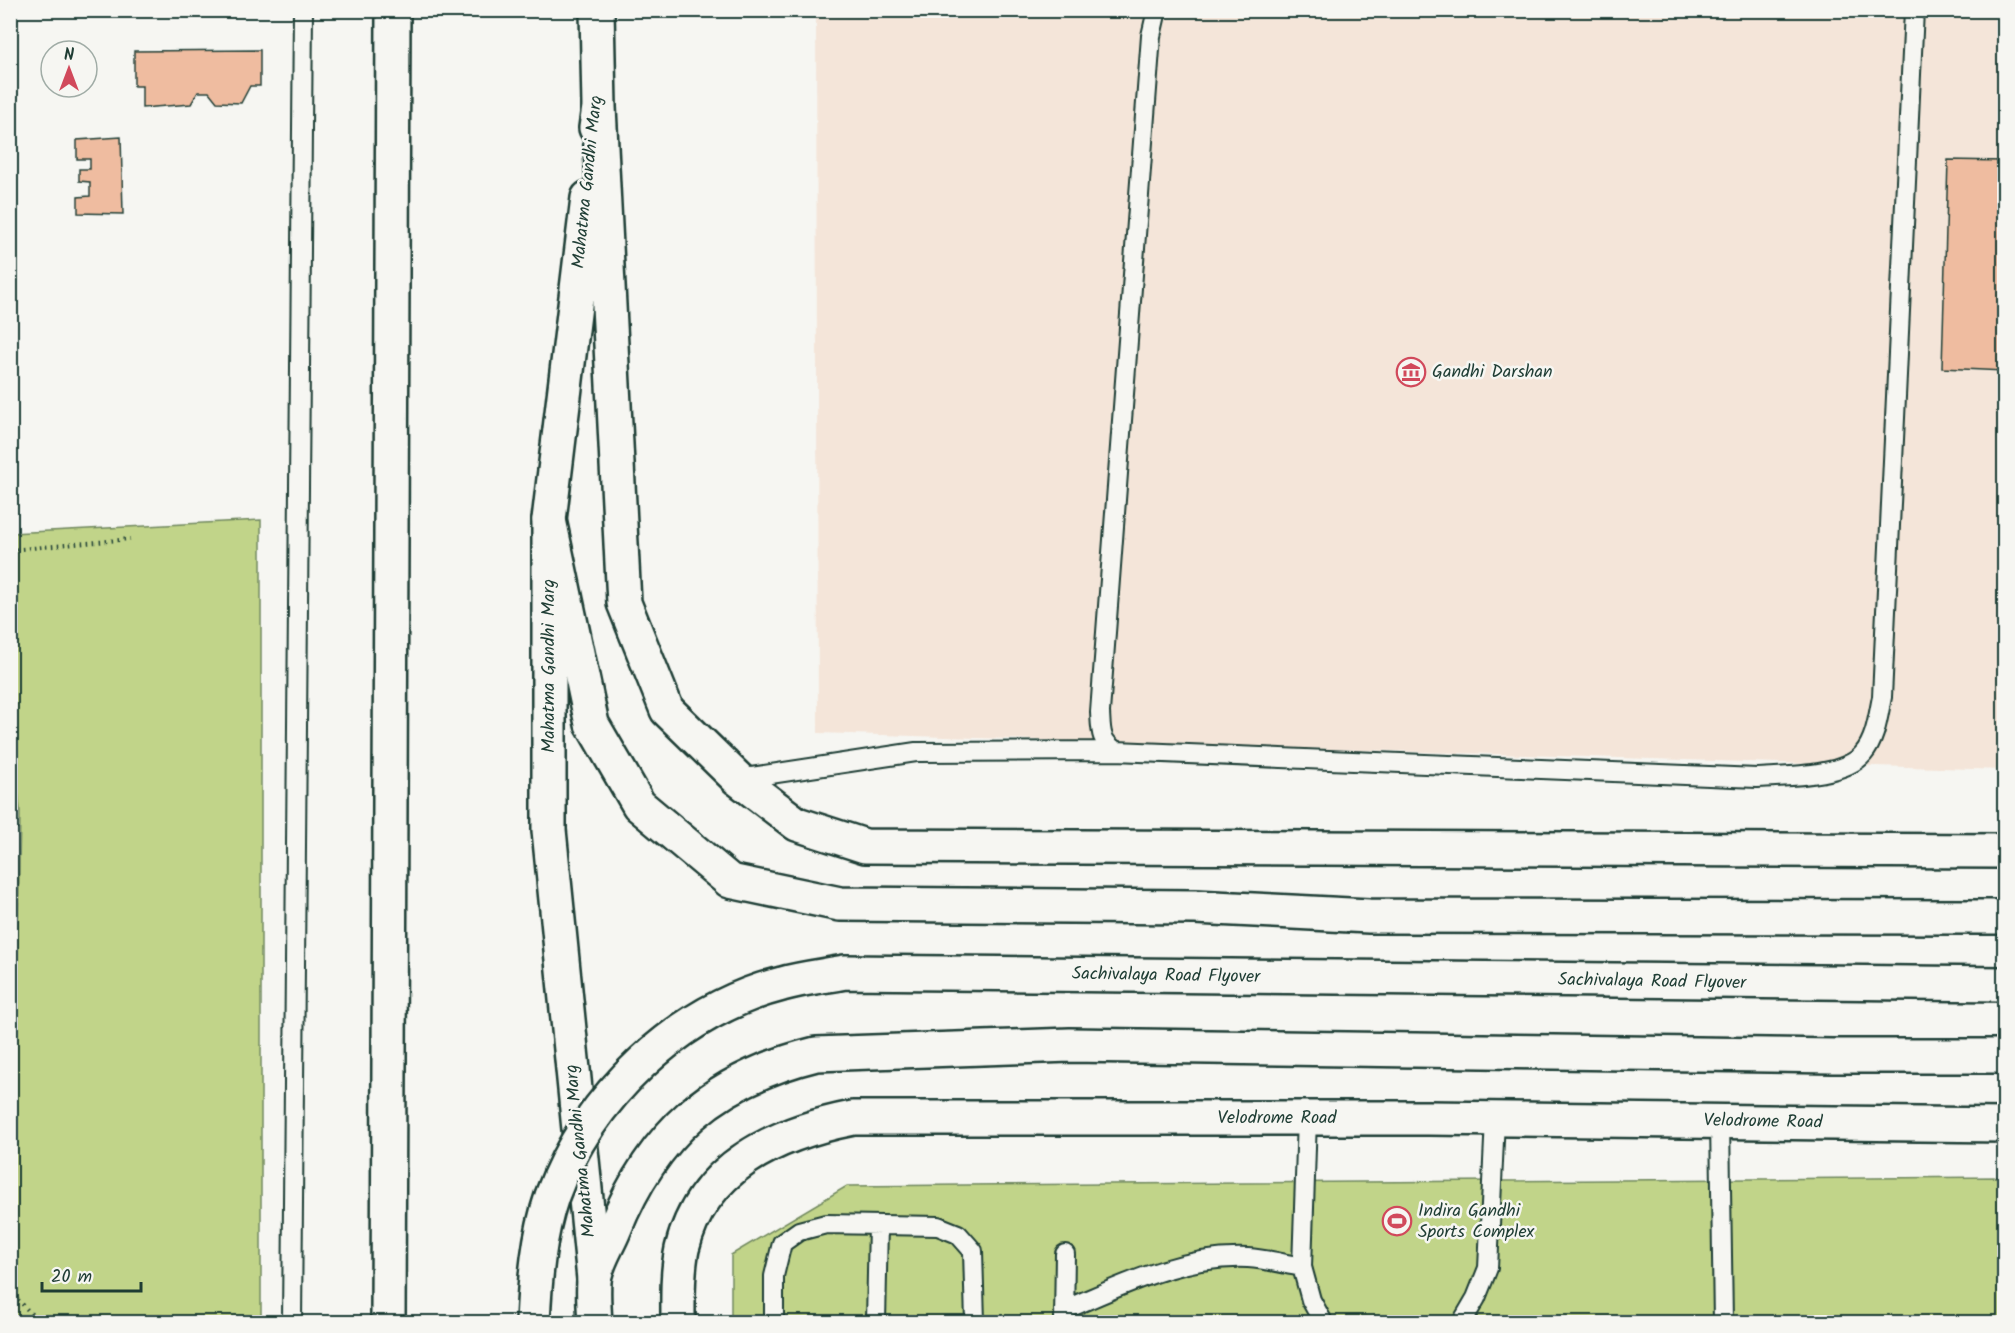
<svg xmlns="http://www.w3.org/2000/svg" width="2015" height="1333" viewBox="0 0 2015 1333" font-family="Kalam,sans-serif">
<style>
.built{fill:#f4e5d9}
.green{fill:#c1d489;stroke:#70885e;stroke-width:1.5}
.building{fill:#efbca0;stroke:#1f3d34;stroke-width:1.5}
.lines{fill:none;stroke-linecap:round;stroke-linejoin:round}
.lane-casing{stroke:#1f3d34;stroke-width:22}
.secondary-casing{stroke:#1f3d34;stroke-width:38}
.highway-casing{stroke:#1f3d34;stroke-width:38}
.path{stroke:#1f3d34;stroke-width:4;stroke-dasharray:1.5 4.5;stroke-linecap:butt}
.lane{stroke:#f6f6f2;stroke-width:18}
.secondary{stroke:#f6f6f2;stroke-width:33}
.highway{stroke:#f6f6f2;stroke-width:33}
.highway-bridge-casing{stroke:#1f3d34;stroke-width:38;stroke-linecap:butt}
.highway-bridge{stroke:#f6f6f2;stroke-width:33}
.labels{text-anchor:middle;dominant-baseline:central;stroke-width:5;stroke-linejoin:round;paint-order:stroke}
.street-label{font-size:18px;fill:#1f3d34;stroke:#f6f6f2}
.poi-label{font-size:18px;fill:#1f3d34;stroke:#f6f6f2;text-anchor:start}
</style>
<rect width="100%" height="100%" fill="#f6f6f2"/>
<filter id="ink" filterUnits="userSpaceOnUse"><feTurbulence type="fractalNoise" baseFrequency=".0167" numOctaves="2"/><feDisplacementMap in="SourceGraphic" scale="12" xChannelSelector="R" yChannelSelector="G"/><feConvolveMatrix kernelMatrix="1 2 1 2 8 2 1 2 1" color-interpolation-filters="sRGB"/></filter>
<g filter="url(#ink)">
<!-- built -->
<path class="built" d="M816,11H2004V770L818,733Z"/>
<!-- green -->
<path class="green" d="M261,520V1322H11L20,811L10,709L11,533Z
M2004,1177V1322H731V1255L847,1186Z"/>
<!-- building -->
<path class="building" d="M260,50V86H250L241,103L217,102L209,92H198L191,104L142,108V86H134V51Z
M121,137L123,214L78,213V197L90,196V182L79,181V169H90V159H77V140Z
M1948,160L2004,161V371L1942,368Z"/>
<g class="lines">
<!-- lane casing -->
<g class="lane-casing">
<path id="lane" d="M1157,10L1151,36L1100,712C1101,731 1100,741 1116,751L1757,778C1785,776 1844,777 1863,754C1876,739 1878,716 1882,697L1914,10
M738,779L916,752L1116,751
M1307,1118L1302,1267L1311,1300L1323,1322
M1720,1121L1723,1322
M1064,1310C1123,1285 1182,1255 1248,1258C1266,1259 1284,1264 1302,1267
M1064,1321L1065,1254
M292,1322L303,10
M774,1322V1276L782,1243L799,1231L826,1224L938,1226L958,1234L973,1251L975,1322
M876,1322L878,1225
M1462,1322L1476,1298L1488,1268L1495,1119"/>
</g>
<!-- secondary casing -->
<g class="secondary-casing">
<path id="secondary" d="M599,107L624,603L667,710L738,779L797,824L865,846L2004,851
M596,128L599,107L597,10
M588,198L549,520V830L594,1279
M388,1322L393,10
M678,1322C678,1299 677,1273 682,1249C702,1166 777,1133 853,1118H1428L2004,1125"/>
</g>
<!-- highway casing -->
<g class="highway-casing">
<path id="highway" d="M549,520L592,724L639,805L730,881L840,904L1195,907L1369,916L2004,917
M595,1322C594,1309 593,1295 594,1281C595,1265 608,1245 614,1230C653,1133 714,1079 816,1054L1070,1045L1833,1056H2004"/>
</g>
<!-- path -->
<path class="path" d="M10,550L130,539
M10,762L16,830L10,831
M10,1291L39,1322"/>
<!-- lane -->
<use href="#lane" class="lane"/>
<!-- secondary -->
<use href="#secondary" class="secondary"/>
<!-- highway -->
<use href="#highway" class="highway"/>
<!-- highway-bridge casing -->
<g class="highway-bridge-casing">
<path id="highway-bridge" d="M533,1322C535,1280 538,1237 552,1196C588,1097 679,1010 782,984C803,978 825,976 845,972L2004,984"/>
</g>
<!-- highway-bridge -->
<use href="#highway-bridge" class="highway-bridge"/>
</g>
</g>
<!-- icons -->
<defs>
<g id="museum-ring" transform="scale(1.5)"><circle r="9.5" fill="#f6f6f2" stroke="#d1495b" stroke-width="1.5"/><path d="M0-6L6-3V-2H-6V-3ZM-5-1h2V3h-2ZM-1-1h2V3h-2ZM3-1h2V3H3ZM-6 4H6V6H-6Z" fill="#d1495b"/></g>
<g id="stadium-ring" transform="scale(1.5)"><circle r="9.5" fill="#f6f6f2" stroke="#d1495b" stroke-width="1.5"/><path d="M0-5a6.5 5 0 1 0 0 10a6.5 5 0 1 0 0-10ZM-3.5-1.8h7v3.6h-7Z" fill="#d1495b"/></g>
</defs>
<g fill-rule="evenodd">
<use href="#museum-ring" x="1411" y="372"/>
<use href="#stadium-ring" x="1397" y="1221"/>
</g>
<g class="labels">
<!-- street labels -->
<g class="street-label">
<text transform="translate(588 182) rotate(-84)">Mahatma Gandhi Marg</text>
<text transform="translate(549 666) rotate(-90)">Mahatma Gandhi Marg</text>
<text transform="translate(1166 976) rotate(1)">Sachivalaya Road Flyover</text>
<text transform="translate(1652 982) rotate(1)">Sachivalaya Road Flyover</text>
<text x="1277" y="1118">Velodrome Road</text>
<text transform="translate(1763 1122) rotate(1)">Velodrome Road</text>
<text transform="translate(581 1151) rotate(-96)">Mahatma Gandhi Marg</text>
</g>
<!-- poi labels -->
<g class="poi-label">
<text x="1432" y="372">Gandhi Darshan</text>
<text x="1418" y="1211">Indira Gandhi<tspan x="1418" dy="21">Sports Complex</tspan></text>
</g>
</g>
<!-- margin -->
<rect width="2015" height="1333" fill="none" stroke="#f6f6f2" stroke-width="36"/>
<rect x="18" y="18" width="1979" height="1297" fill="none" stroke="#1f3d34" stroke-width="2" filter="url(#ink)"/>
<!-- north arrow -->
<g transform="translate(69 69)"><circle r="28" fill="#f6f6f2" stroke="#a0aca6" stroke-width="1.5"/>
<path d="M0-4.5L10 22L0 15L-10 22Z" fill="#d1495b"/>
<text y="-9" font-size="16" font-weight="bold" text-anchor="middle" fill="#1f3d34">N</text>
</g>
<!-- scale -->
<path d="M42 1282v9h99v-9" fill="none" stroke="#1f3d34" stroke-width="3"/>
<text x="51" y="1282" font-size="18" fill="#1f3d34" stroke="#f6f6f2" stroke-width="4.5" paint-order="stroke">20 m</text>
</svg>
